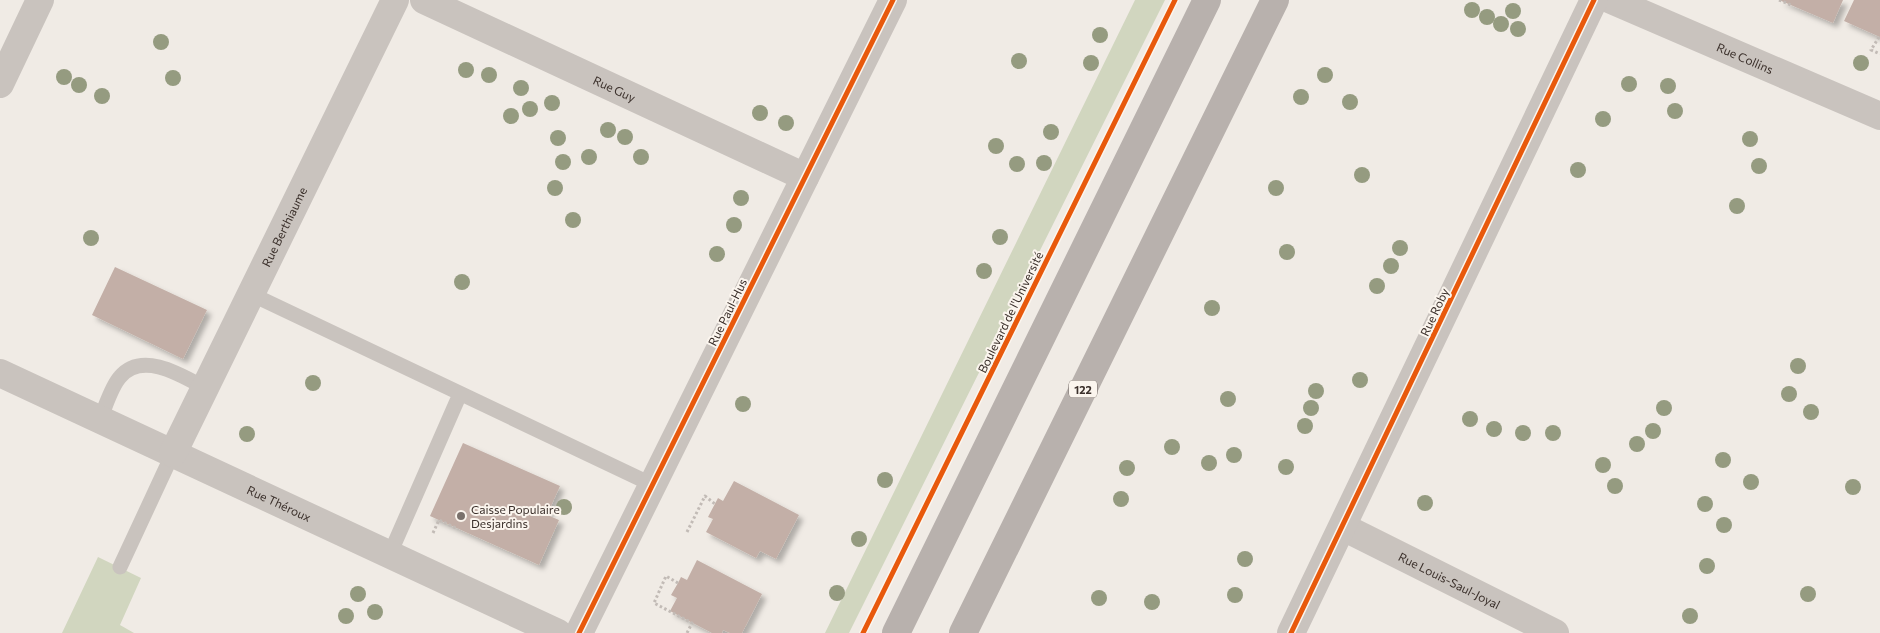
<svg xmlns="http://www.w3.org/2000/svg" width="1880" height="633" viewBox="0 0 1880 633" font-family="Commissioner,sans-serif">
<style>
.green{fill:#d1d6bf}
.building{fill:#c3afa7;filter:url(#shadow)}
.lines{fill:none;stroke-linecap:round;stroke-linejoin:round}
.path{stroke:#c2bbb6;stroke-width:3;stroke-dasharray:2.5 2.5;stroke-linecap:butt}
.service{stroke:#c9c3be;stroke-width:15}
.minor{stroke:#c9c3be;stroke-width:28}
.primary{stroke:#b8b1ad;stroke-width:28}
.cycleway-casing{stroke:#fbf5ee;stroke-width:8}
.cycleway{stroke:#e8590c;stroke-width:5}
.tree{fill:#959b80}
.poi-dot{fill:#7a716c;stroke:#fbf5ee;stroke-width:2}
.labels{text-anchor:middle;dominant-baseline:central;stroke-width:4;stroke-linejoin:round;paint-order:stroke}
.shield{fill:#fbf5ee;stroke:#756b66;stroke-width:1}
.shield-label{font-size:11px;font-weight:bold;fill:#3b302b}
.street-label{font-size:12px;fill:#3b302b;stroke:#fbf5ee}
.poi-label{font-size:12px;fill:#3b302b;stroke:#fbf5ee;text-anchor:start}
</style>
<defs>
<filter id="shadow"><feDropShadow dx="4.5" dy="4.5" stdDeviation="2.5" flood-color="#0004"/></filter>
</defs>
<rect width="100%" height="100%" fill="#f0ebe5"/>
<!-- green -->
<path class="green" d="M1135,0H1165L849,633H825Z
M98,557L141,578L120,625L134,633H62Z"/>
<!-- building -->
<path class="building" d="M1779,0H1843L1833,23Z
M1854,0H1880V37L1844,21Z
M115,267L207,310L183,359L92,315Z
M463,443L560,486L547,515L559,520L539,565L430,516Z
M734,481L799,515L776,559L760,551L756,558L706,532L713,519L708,517L718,498L723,501Z
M697,560L762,594L742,633H730L723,630L722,633H712L670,611L677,598L671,595L678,583L681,577L687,580Z"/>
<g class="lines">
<!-- path -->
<path class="path" d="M1779,0L1791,5
M1879,37L1871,50L1880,54
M687,532L705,496L715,504
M433,533L439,520L458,529
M678,583L666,576L654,603L692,623L687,633"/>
<!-- service -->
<path class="service" d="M251,294L653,485
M100,419C106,406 111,387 120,377C142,350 183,376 205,388
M389,556L460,394
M120,567L173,453"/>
<!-- minor -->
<g class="minor">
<path id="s1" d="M424,0L805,177"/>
<path id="s2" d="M1611,0L1880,116"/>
<path d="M0,84L40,0"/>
<path id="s3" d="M0,373L558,633"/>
<path id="s4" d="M173,453L395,0"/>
<path id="s5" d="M1343,527L1555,633"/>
<path d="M579,633L893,0"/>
<path d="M1291,633L1594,0"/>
</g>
<!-- primary -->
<path class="primary" d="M896,633L1207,0
M963,633L1275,0"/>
<!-- cycleway casing -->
<g class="cycleway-casing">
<path id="cycleway" d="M579,633L893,0
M863,633L1175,0
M1291,633L1594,0"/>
</g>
<!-- cycleway -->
<use href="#cycleway" class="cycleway"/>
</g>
<!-- trees -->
<g class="tree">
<circle cx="1472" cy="10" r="8"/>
<circle cx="1513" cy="11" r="8"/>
<circle cx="1487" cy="17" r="8"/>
<circle cx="1501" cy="24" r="8"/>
<circle cx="1518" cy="29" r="8"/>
<circle cx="1100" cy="35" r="8"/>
<circle cx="161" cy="42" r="8"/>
<circle cx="1019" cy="61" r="8"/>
<circle cx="1091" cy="63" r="8"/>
<circle cx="1861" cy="63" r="8"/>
<circle cx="466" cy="70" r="8"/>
<circle cx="489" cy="75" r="8"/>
<circle cx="1325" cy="75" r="8"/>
<circle cx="64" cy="77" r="8"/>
<circle cx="173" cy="78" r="8"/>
<circle cx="1629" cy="84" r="8"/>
<circle cx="79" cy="85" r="8"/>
<circle cx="1668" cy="86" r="8"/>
<circle cx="521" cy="88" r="8"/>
<circle cx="102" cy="96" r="8"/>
<circle cx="1301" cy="97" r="8"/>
<circle cx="1350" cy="102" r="8"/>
<circle cx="552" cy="103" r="8"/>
<circle cx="530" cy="109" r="8"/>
<circle cx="1675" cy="111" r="8"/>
<circle cx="760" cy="113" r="8"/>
<circle cx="511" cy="116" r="8"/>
<circle cx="1603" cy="119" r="8"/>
<circle cx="786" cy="123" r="8"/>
<circle cx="608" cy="130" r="8"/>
<circle cx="1051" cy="132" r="8"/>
<circle cx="625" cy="137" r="8"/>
<circle cx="558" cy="138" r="8"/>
<circle cx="1750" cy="139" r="8"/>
<circle cx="996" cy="146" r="8"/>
<circle cx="589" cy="157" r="8"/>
<circle cx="641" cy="157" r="8"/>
<circle cx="563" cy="162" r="8"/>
<circle cx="1044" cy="163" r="8"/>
<circle cx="1017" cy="164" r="8"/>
<circle cx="1759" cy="166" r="8"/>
<circle cx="1578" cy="170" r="8"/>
<circle cx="1362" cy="175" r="8"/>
<circle cx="555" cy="188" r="8"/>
<circle cx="1276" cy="188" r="8"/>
<circle cx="741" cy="198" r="8"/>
<circle cx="1737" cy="206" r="8"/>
<circle cx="573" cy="220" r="8"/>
<circle cx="734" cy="225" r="8"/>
<circle cx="1000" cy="237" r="8"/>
<circle cx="91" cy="238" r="8"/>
<circle cx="1400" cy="248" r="8"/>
<circle cx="1287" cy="252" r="8"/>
<circle cx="717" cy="254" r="8"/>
<circle cx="1391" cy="266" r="8"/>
<circle cx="984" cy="271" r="8"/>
<circle cx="462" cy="282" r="8"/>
<circle cx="1377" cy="286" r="8"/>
<circle cx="1212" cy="308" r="8"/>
<circle cx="1798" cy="366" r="8"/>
<circle cx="1360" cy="380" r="8"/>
<circle cx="313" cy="383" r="8"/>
<circle cx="1316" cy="391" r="8"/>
<circle cx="1789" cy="394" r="8"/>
<circle cx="1228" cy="399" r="8"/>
<circle cx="743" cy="404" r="8"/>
<circle cx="1311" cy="408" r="8"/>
<circle cx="1664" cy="408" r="8"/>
<circle cx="1811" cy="412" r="8"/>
<circle cx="1470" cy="419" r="8"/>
<circle cx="1305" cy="426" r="8"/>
<circle cx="1494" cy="429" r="8"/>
<circle cx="1653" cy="431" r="8"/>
<circle cx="1523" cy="433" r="8"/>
<circle cx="1553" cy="433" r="8"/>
<circle cx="247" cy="434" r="8"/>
<circle cx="1637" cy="444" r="8"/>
<circle cx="1172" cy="447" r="8"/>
<circle cx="1234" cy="455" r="8"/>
<circle cx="1723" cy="460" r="8"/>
<circle cx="1209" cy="463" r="8"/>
<circle cx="1603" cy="465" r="8"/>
<circle cx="1286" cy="467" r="8"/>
<circle cx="1127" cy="468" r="8"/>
<circle cx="885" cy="480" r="8"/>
<circle cx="1751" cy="482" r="8"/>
<circle cx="1615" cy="486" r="8"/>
<circle cx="1853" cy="487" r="8"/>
<circle cx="1121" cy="499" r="8"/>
<circle cx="1425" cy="503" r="8"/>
<circle cx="1705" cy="504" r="8"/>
<circle cx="564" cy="507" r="8"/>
<circle cx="1724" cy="525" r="8"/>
<circle cx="859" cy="539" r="8"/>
<circle cx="1245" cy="559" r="8"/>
<circle cx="1707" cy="566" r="8"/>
<circle cx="837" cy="593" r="8"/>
<circle cx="358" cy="594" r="8"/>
<circle cx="1808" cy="594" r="8"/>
<circle cx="1235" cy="595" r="8"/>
<circle cx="1099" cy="598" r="8"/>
<circle cx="1152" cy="602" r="8"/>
<circle cx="375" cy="612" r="8"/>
<circle cx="346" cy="616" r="8"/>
<circle cx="1690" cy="616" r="8"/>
</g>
<!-- markers -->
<circle class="poi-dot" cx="461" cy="516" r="5"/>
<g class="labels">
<!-- shield labels -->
<rect class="shield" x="1069" y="380.5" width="28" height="17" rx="4"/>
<g class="shield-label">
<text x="1083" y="389">122</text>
</g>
<!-- street labels -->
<g class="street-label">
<text stroke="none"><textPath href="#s2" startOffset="146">Rue Collins</textPath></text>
<text stroke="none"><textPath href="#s1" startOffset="210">Rue Guy</textPath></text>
<text stroke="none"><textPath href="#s4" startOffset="252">Rue Berthiaume</textPath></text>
<text transform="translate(727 312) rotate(-64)">Rue Paul-Hus</text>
<text transform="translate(1010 312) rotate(-64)">Boulevard de l'Université</text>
<text transform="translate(1434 312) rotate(-65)">Rue Roby</text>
<text stroke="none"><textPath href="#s3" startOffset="308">Rue Théroux</textPath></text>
<text stroke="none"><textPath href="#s5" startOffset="119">Rue Louis-Saul-Joyal</textPath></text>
</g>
<!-- poi labels -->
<g class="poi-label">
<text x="471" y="509">Caisse Populaire<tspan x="471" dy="14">Desjardins</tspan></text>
</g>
</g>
</svg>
